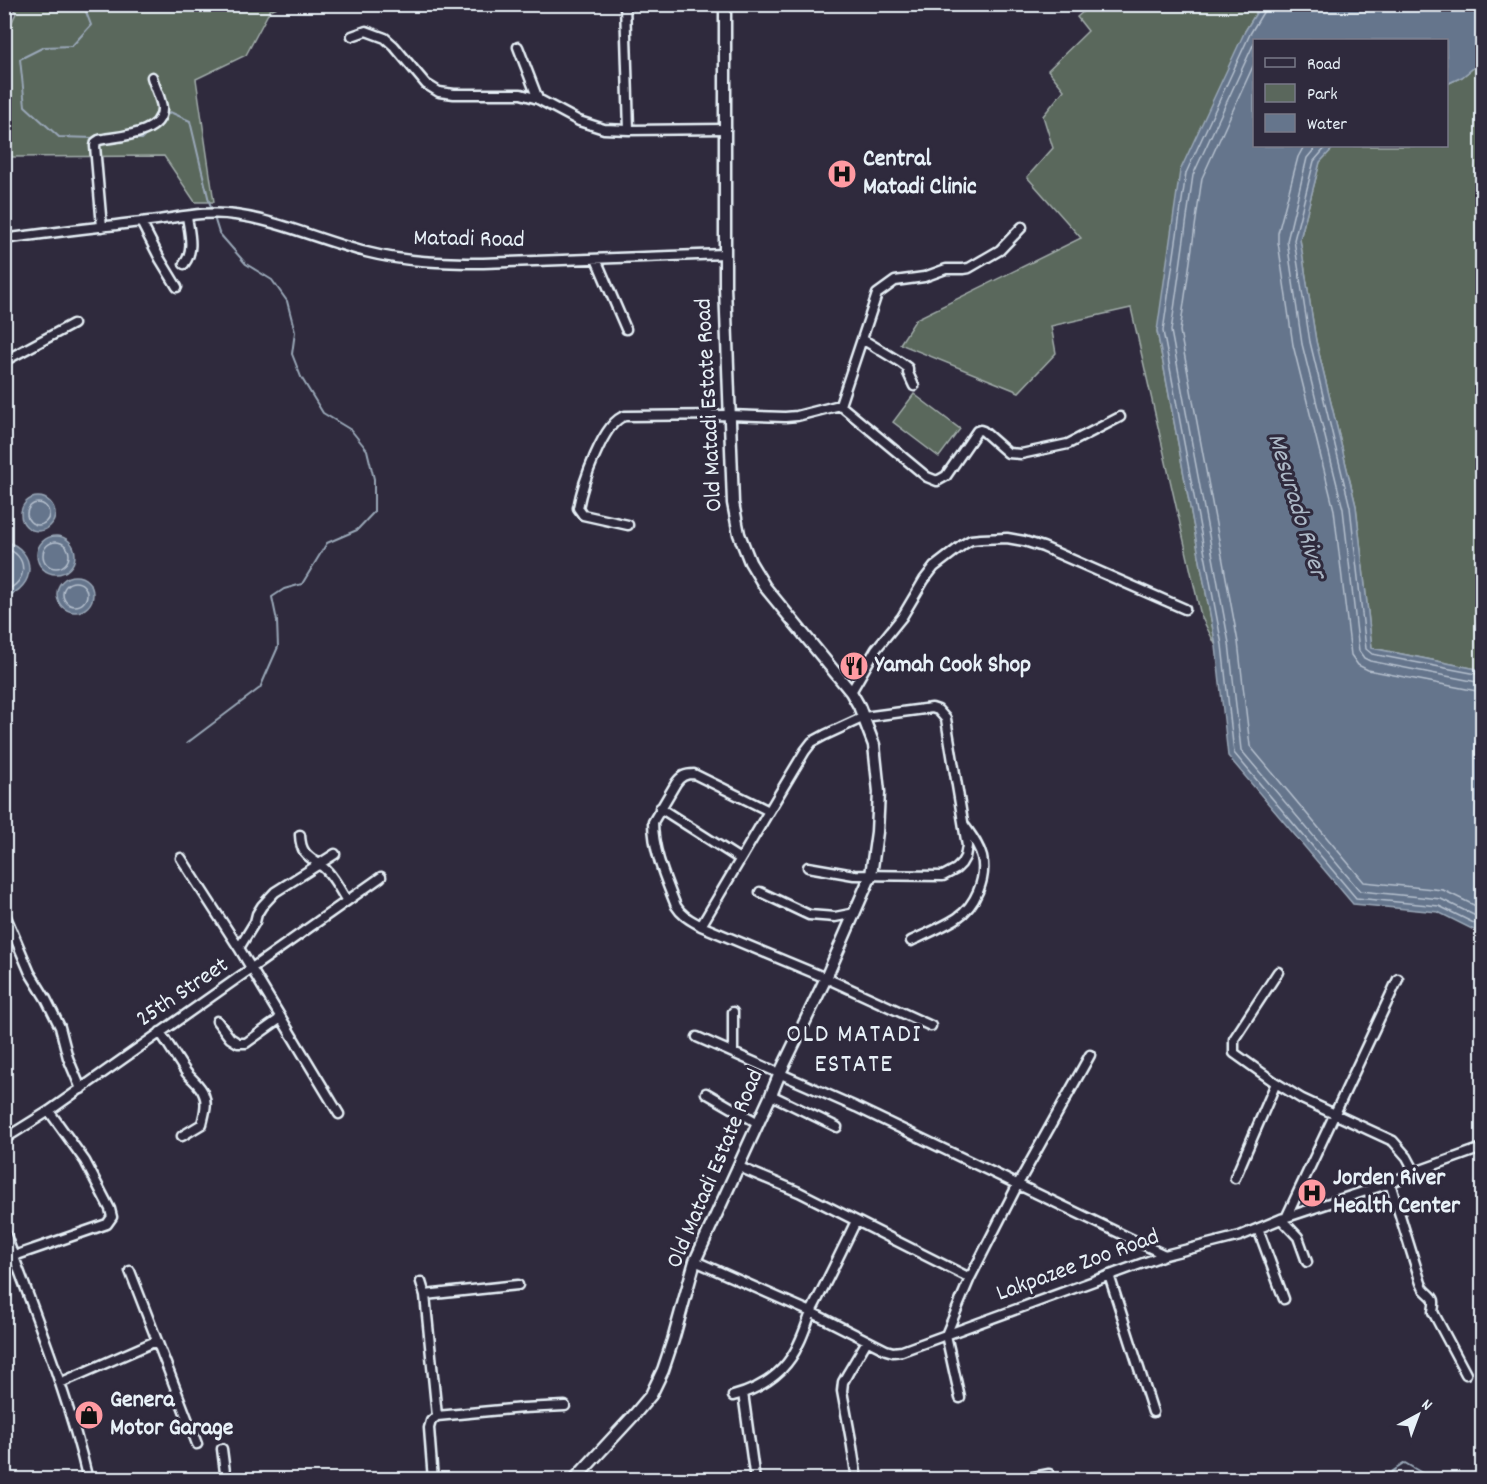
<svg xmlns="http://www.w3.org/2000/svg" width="1487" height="1484" viewBox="0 0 1487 1484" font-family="Dekko,sans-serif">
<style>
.green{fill:#5a675c;stroke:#a1acaa;stroke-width:1.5}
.water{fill:#65758c;stroke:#99a7b7;stroke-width:1.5}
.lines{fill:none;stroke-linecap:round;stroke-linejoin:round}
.shore{stroke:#b4bfcd;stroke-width:1.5}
.stream{stroke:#99a7b7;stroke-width:2}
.minor-casing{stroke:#e8f1f8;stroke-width:13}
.tertiary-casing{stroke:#e8f1f8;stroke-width:15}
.minor{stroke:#2f2a3d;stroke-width:8}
.tertiary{stroke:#2f2a3d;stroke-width:10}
.labels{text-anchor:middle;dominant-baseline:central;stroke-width:6;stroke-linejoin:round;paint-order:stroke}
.poi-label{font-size:24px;font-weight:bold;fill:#e8f1f8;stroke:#2f2a3d;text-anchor:start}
.street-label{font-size:24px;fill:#e8f1f8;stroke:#2f2a3d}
.water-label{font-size:26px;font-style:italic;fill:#adb9c7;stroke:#2f2a3d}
.neighbourhood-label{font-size:26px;letter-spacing:1.5px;fill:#e8f1f8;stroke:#2f2a3d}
</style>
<rect width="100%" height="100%" fill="#2f2a3d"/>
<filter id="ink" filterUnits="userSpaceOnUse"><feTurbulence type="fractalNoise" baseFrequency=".0167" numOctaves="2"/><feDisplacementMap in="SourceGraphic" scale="12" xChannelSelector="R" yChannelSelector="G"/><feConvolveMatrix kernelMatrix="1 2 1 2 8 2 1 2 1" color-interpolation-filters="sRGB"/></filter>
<g filter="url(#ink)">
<!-- green -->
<path class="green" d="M11,5H282L270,10L246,55L196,79L214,202H195L164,156L6,157V35L16,13Z
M1091,5H1261L1245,31L1157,331L1216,646L1201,616L1131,308L1051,326L1056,353L1019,392L900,344L916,319L1081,238L1027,177L1053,148L1043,116L1064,90L1048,70L1088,31L1077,17Z
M1482,61V670L1372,648L1356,506L1316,341L1300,239L1320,162L1335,146H1446L1447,84L1462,77Z
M914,394L960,429L939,457L893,422Z"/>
<!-- water -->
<path class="water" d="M1261,5H1482V61L1462,77L1447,84L1446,40H1254V146H1335L1320,162L1300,239L1316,341L1356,506L1372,648L1482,670V934L1438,912L1353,904L1228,756L1216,646L1157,331L1180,171L1245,31Z
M21 514a17 17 0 1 1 34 0a17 17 0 1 1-34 0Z
M37 555a19 19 0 1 1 38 0a19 19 0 1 1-38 0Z
M5,541C37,550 37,587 5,597Z
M57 594a18 18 0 1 1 36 0a18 18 0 1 1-36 0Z"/>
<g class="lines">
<!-- shore -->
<path class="shore" d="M1266,4L1265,9L1250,34L1186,173L1163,331L1222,645L1234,753L1356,898L1439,906L1482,927
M1254,43L1193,175L1171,331L1229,643L1241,750L1360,891L1441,899L1482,919
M1254,64L1202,178L1180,331L1238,642L1250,746L1364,882L1443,890L1482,909
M1304,146L1298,157L1278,233V242L1293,345L1334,510L1351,655L1358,665L1368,670L1482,692
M1317,146L1307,158L1287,241L1302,344L1343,509L1359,651L1364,658L1370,661L1482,683
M1327,146L1314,161L1294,240L1310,342L1350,507L1366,649L1372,654L1482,675
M27 514a11 11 0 1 1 22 0a11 11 0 1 1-22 0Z
M43 555a13 13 0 1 1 26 0a13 13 0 1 1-26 0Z
M4,548C29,554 29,583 4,591
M63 594a12 12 0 1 1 24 0a12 12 0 1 1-24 0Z"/>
<!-- stream -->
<path class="stream" d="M83,4L91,25L72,46L44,47L20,59L25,106L59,137L95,138
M162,120L170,112L190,121L209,201L219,233L246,264L272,280L287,301L295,332L292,354L301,377L323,413L351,430L367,450L374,479V512L357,530L327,543L302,584L284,589L272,597L277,621L278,647L260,688L187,743
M128,139H142L149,132
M1369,1480L1390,1473L1405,1463L1434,1480"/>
<!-- minor casing -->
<g class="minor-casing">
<path id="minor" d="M625,4L629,130
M352,36L366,31L385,38L394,46L426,84L439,92L454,94H521L538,99L579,121L604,129L629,130L726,129
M518,47L538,99
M141,222L160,259L177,287
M102,227L95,146L96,142L99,140C118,136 163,135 162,108C162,101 154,85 152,77
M4,239C52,232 101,227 149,221C177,218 207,210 235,215C280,221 322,241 366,252C405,262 444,263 483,263L725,254
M596,259L626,329
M184,264C195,250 189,232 187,216
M862,339L900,362L908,368V373L914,386
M4,361L73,324
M840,405L877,294L895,281L924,277L946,269H963L969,268L1000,250L1022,227
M628,525L583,515L578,508C582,486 603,421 625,416L729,415L785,417L797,416L840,405L927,477L937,481L946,476L977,431L980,430L983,431L1008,453L1021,454L1068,444L1120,417
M851,692L876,649L902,617L924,580L934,567L964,544L971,540L981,539L1007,538L1024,541L1043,547L1185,609
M660,808L740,859
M769,811L694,774C685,774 681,776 676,783L653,822C653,852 666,880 676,906C682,916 691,920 701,926C736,867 770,809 805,751L812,742L825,735L864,717L932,708L938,710L946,719L967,846L965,857L961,864L956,869L943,876L854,875L808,867
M300,835C301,860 315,857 328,872C336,881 341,892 347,901
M181,858L239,948L339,1114
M760,892L809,915L835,917L855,913
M4,912L30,973L46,999L60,1027L68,1058L81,1089
M701,926L826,978L931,1026
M911,941C926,934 943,927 957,918C975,906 987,879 982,857C979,845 971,835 964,825
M239,948L255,922L257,914L262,906L275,892L335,854
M1278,972L1234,1039V1053L1276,1083L1302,1099L1393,1141L1407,1157L1415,1172
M217,1021L230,1038L238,1043H246L281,1018
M160,1032C169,1045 177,1059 186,1072C192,1080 201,1085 204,1095C208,1104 204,1115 202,1124L182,1136
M697,1037L856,1107L1165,1255
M733,1052V1012
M706,1093L758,1123
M771,1095L837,1127
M4,1139L49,1111L381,877
M739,1167L799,1192L970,1278L946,1335L960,1398
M1235,1178L1276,1083
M1390,1183L1420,1280C1420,1281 1423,1288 1424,1289C1433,1299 1436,1296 1433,1312L1466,1374
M1286,1218L1398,979
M1281,1219L1298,1237L1307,1262
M1258,1229L1284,1299
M4,1230C34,1312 68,1394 88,1480
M14,1256L107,1224L112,1217L110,1209L85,1161L49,1111
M695,1261L811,1312L886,1350L893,1352L902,1351L1165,1255L1240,1236L1281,1219L1390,1183L1415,1172L1482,1148
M130,1271L197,1444
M1109,1275L1153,1412
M970,1278L1018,1184L1090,1055
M421,1282L425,1295L437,1416L431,1421L429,1428L433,1480
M425,1295L518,1285
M60,1383L156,1341
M743,1393L755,1480
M733,1396C763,1388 787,1371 799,1343C805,1331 808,1319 813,1308C828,1279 842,1250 856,1221
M437,1416L523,1408L565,1406
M222,1449L226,1480
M857,1480L851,1440L842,1391L843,1382L848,1373L867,1341
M1018,1480L1049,1474"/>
</g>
<!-- tertiary casing -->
<g class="tertiary-casing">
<path id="tertiary" d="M574,1480L635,1414L651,1395L663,1370L673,1340L695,1261L771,1095L780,1073L826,978L871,875L877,832L879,792L874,745L859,706L851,692L765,587L750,562L739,534L733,503L725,286V4"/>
</g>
<!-- minor -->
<use href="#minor" class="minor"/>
<!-- tertiary -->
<use href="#tertiary" class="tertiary"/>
</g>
</g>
<!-- icons -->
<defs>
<g id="hospital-disc" transform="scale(1.5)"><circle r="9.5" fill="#ff9aa2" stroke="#2f2a3d"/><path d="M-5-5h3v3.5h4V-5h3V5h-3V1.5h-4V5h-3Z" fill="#111"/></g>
<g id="restaurant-disc" transform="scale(1.5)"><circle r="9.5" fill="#ff9aa2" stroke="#2f2a3d"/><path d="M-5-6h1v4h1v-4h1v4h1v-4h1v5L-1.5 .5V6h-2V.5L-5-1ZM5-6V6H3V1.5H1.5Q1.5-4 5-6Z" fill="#111"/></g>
<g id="shop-disc" transform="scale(1.5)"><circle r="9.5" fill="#ff9aa2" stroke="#2f2a3d"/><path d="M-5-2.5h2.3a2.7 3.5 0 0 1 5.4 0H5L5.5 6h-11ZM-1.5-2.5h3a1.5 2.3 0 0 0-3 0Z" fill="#111"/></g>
</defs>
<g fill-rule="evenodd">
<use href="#hospital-disc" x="842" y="174"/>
<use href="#restaurant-disc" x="854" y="666"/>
<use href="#hospital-disc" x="1312" y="1193"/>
<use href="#shop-disc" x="89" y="1415"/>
</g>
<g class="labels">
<!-- poi labels -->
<g class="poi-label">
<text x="863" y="160">Central<tspan x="863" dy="28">Matadi Clinic</tspan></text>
<text x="875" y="666">Yamah Cook Shop</text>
<text x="1333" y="1179">Jorden River<tspan x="1333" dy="28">Health Center</tspan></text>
<text x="110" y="1401">Genera<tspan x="110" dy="28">Motor Garage</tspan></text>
</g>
<!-- street labels -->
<g class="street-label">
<text transform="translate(469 240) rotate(1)">Matadi Road</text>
<text transform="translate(710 405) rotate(-93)">Old Matadi Estate Road</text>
<text transform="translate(183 993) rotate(-34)">25th Street</text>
<text transform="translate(716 1169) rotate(-67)">Old Matadi Estate Road</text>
<text transform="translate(1078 1266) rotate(-20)">Lakpazee Zoo Road</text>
</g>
<!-- water labels -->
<g class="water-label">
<text transform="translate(1296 506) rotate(73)">Mesurado River</text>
</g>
<!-- neighbourhood labels -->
<g class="neighbourhood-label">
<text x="854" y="1035">OLD MATADI<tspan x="854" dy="30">ESTATE</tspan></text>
</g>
</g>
<!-- margin -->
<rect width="1487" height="1484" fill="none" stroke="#2f2a3d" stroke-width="24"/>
<rect x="12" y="12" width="1463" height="1460" fill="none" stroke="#e8f1f8" stroke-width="2" filter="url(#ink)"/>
<!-- legend -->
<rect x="1253" y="39" width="195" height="108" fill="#2f2a3d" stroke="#797a88" stroke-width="1.5"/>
<rect x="1265" y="58" width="30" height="9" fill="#2f2a3d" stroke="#797a88" stroke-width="1.5"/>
<text x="1307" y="69" font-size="18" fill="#e8f1f8">Road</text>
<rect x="1265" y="84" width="30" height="18" fill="#5a675c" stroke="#797a88" stroke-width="1.5"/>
<text x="1307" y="99" font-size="18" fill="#e8f1f8">Park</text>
<rect x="1265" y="114" width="30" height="18" fill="#65758c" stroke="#797a88" stroke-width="1.5"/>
<text x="1307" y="129" font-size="18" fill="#e8f1f8">Water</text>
<!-- north arrow -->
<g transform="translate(1418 1415) rotate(41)" stroke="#2f2a3d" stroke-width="4.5" paint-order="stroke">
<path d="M0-4.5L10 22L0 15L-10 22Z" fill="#e8f1f8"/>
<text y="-9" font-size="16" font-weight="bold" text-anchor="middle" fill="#e8f1f8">N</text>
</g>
</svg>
